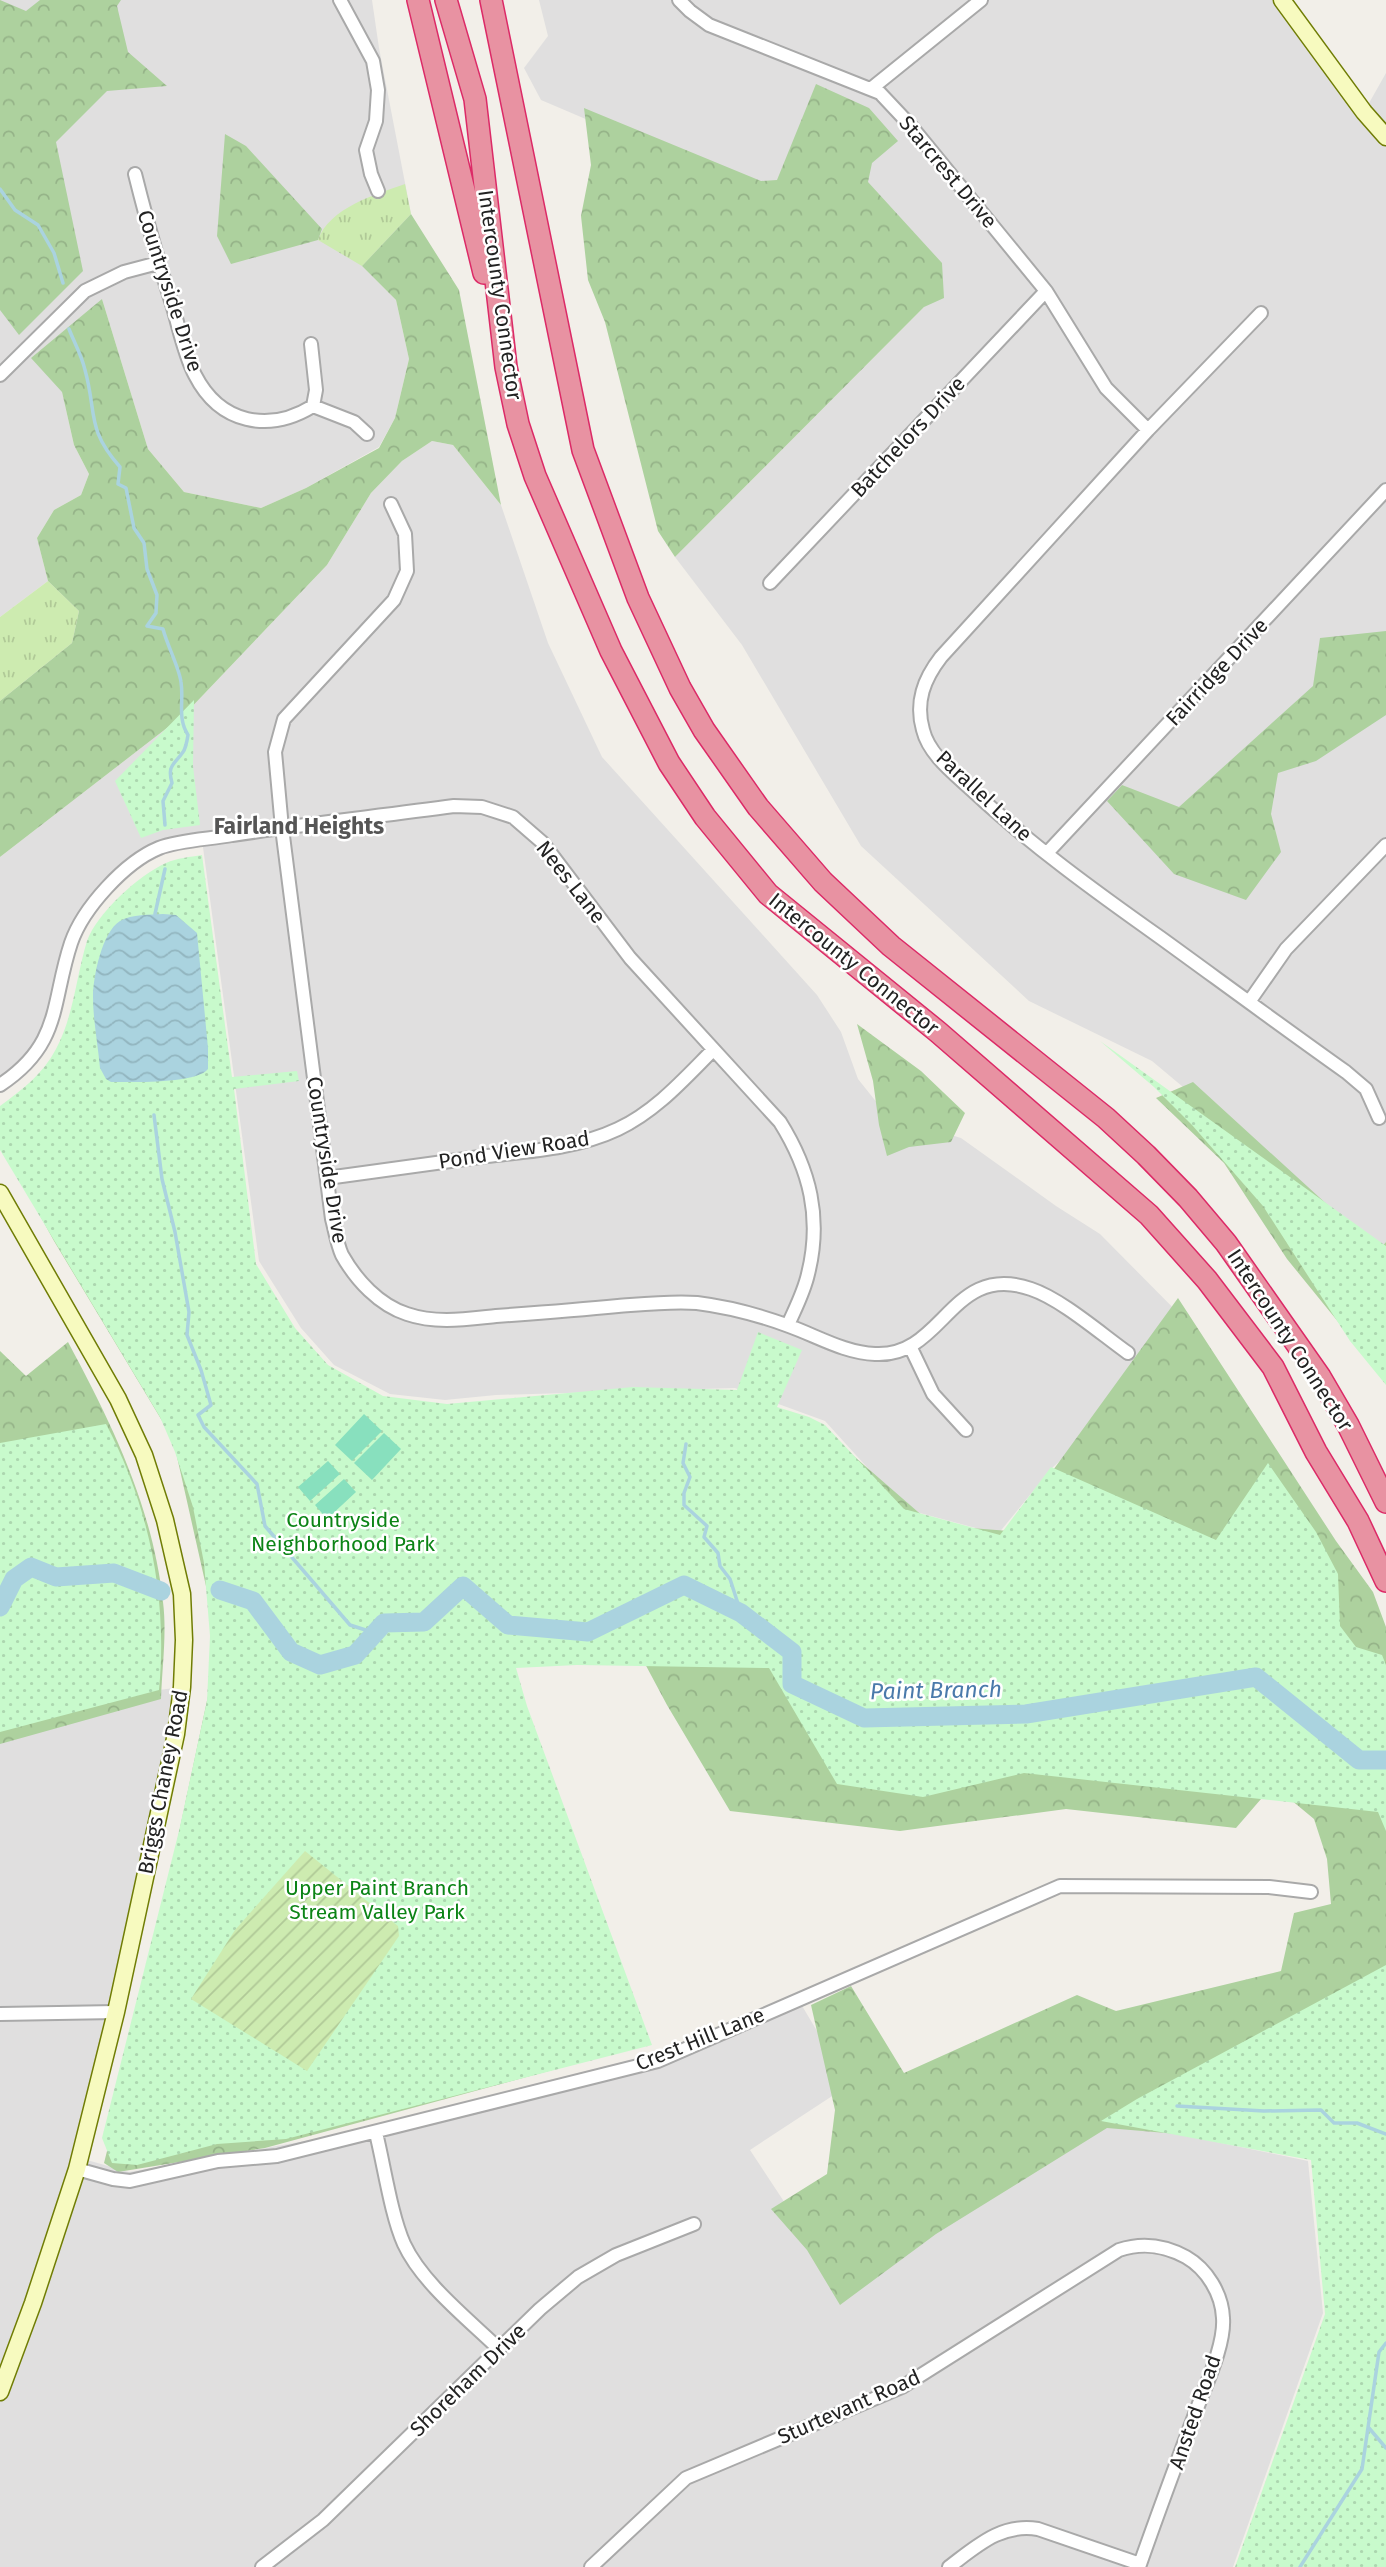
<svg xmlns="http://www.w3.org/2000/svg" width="1386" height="2567" viewBox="0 0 1386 2567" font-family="'Fira Sans',sans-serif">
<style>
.residential{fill:#e0dfdf}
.grass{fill:url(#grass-tufts)}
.forest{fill:url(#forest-crowns)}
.park{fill:url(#park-dots)}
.garden{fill:url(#garden-furrows)}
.pitch{fill:#88e0be}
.water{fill:url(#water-waves)}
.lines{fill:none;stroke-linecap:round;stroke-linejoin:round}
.stream{stroke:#aad3df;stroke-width:3.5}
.river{stroke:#aad3df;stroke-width:19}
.street-casing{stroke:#a9a9a9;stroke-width:16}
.secondary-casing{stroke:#707d05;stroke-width:19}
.highway-casing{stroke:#dc2a67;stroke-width:24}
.street{stroke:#fff;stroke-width:12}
.secondary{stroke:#f7fabf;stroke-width:16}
.highway{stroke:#e892a2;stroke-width:21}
.labels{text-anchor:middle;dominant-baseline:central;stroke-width:5;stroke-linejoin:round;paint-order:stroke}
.street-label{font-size:21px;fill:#222;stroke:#fff}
.park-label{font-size:21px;fill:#0c8416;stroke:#fff}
.neighbourhood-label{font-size:23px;font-weight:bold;fill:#555;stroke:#fff}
.water-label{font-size:23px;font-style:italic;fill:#4a7aab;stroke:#fff}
</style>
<defs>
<pattern id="grass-tufts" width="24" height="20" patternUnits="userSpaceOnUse" patternTransform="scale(1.75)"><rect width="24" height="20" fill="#cdebb0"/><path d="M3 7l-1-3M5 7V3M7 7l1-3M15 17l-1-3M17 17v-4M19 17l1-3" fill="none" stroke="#b0c997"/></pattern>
<pattern id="forest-crowns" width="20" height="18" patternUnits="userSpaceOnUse" patternTransform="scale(1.75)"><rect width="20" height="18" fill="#add19e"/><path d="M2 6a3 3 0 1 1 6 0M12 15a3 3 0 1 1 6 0" fill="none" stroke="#95b388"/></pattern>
<pattern id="park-dots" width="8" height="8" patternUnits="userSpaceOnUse" patternTransform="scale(1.75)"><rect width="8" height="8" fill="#c8facc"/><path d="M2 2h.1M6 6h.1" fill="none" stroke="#acd6af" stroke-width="1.8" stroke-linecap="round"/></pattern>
<pattern id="garden-furrows" width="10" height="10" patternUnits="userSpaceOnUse" patternTransform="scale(1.75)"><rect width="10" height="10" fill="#cdebb0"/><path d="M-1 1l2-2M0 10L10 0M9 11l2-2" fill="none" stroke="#b0c997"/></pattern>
<pattern id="water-waves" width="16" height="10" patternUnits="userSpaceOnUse" patternTransform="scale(1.75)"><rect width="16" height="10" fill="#aad3df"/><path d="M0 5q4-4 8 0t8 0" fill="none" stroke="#92b5bf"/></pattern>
</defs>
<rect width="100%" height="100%" fill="#f2efe9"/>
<!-- residential -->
<path class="residential" d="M0,0H372L379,48L411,214L362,266L396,300L409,359L395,418L379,447L306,488L261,508L184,492L148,449L102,299L62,392L74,445L89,474L81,495L54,510L37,538L48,581L0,617Z
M539,0H1280L1364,112L1386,73V1242L1379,1251L1152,1061L1029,1001L861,846L742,645L675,557L924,307L830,223L541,100L524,68L548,36Z
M432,441L453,445L501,505L548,643L602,757L817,995L841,1032L858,1079L878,1104L904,1121L961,1138L1056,1206L1100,1234L1199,1334L1052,1468L998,1534L905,1509L825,1421L735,1388L496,1395L445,1400L390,1394L334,1365L301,1328L259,1261L202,840L161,847L88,908L51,1025L0,1085V857L185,714L327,565L371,493L402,461Z
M182,1687L80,2158L129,2172L414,2122L658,2061L798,1999L849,2085L750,2150L843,2291L1104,2125L1149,2128L1308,2161L1323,2313L1233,2567H0V1732L159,1690Z"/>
<!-- grass -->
<path class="grass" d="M405,184L411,214L362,266L318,240C329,208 376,194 405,184Z
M48,581L79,611L72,643L0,701V617Z"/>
<!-- forest -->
<path class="forest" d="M0,0L26,11L40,0H121L117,6L128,52L167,86L107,91L56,142L83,271L19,335L0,310Z
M816,84L869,108L898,141L872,163L868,182L942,263L944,298L924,307L675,557L658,531L605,322L588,280L581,216L591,165L584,108L761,181L777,180Z
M225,134L246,146L322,229L318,240L231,264L217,236Z
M411,214L459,290L501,505L453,445L432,441L402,461L371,493L327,565L185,714L0,857V701L72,643L79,611L48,581L37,538L54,510L81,495L89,474L74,445L62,392L31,358L102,299L148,449L184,492L261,508L306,488L379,448L395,418L409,359L396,300L362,266Z
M1386,631V715L1316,761L1278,773L1271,814L1281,852L1246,900L1174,874L1107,801L1122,785L1179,807L1313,686L1320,638Z
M857,1024L921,1071L965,1113L951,1142L909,1147L887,1156L879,1125L873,1081Z
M1193,1082L1378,1251L1386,1242V1371L1370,1361L1287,1259L1224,1163L1156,1098Z
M0,1123L238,1405L818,1425L933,1525L1009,1531L1178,1298L1336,1541L1373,1592L1386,1627V2186L1331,2147L1107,2128L936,2234L840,2305L807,2250L771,2209L827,2174L835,2110L811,2005L851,1986L904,2073L1077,1995L1116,2011L1281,1971L1294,1913L1331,1904L1327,1859L1314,1819L1273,1785L1236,1828L1066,1809L900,1831L730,1811L667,1705L628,1632L495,1673L641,2046L265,2148L118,2172L104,2163L135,2040L219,1644L173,1439L54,1241L0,1143Z
M68,1342C112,1424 153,1508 163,1602C167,1633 162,1668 161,1699L0,1744V1351L26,1376Z"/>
<!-- park -->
<path class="park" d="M194,700L193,766L200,825L163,830L141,838L115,781Z
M202,855L232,1077L297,1071L299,1081L234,1089L256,1264L295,1328L328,1365L383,1396L447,1404L633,1387L737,1390L758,1332L802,1350L777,1407L809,1417L825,1425L904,1509L1000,1535L1051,1467L1216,1540L1268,1463L1316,1532L1338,1574L1340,1626L1356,1647L1382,1655L1386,1665V1831L1378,1812L1024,1773L923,1797L837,1784L769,1668L577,1665L516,1668L527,1706L652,2045L286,2139L217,2144L137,2165L112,2163L102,2138L179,1831L207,1701L210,1636L204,1563L193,1507L175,1452L160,1417L0,1150V1106C22,1090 43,1074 56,1049C74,1015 76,977 87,941C97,913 139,875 166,863C177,858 190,857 202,855Z
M1100,1041L1386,1246V1385L1350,1341L1263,1206L1192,1125L1154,1087Z
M106,1424C149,1506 168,1598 159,1690L0,1732V1443Z
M1386,1965V2567H1235L1325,2314L1311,2160L1101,2121L1137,2099Z"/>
<!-- garden -->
<path class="garden" d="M305,1851L398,1926L399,1936L307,2071L191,1999L235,1930Z"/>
<!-- pitch -->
<path class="pitch" d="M364,1414L382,1431L352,1461L335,1445Z
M384,1433L401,1449L372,1480L354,1463Z
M328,1461L340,1474L310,1501L298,1487Z
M344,1479L356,1492L327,1519L315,1505Z"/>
<!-- water -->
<path class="water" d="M163,914L176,915L197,933L208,1048V1069C197,1084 130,1082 111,1082L106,1079L100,1068C98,1045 93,1020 93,997C93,977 102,932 120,921C132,914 150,915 163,914Z"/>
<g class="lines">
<!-- stream -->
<path class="stream" d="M0,189L15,210L38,225L54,253L63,283
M69,329C74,342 82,356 85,370C97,413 86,429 120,467L118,484L126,488L134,528L144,543L147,569L157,595L156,613L147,626L163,629C167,645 179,667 181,682C184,701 177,718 188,735C187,741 186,748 183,752C174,765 167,765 172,783L163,801L165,825
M155,914L165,869
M154,1115L162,1179L175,1232L189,1312L187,1335L201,1370L211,1405L198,1415L204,1427L257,1484L265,1526L350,1625L375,1633
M686,1444L683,1463L690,1477L684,1493V1505L707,1526L704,1537L718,1553L720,1566L730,1579L741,1613
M1177,2106L1264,2111L1321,2110L1334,2123H1357L1386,2134
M1369,2428L1386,2448
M1300,2567L1362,2469L1379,2352L1386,2343"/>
<!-- river -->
<path class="river" d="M220,1590L253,1601L291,1652L320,1665L355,1655L384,1623L424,1622L463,1586L508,1625L588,1632L684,1585L741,1613L792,1652V1684L864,1718L1026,1714L1256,1677L1359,1760H1386
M0,1607L14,1579L31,1567L56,1577L114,1573L161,1591"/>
<!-- street casing -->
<g class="street-casing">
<path id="street" d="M340,0L373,61L378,90L376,121L366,150L371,174L378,191
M679,0L690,11L709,25L880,93L911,126L1046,291L1106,388L1148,430
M872,88L981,0
M135,174C146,218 158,261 172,304C179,327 184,354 195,375C220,424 269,433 313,406L354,422L367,434
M1261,313L1148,430L941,657C924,679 915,702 923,730C929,755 955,774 973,791C1031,845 1096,892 1161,938C1223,983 1284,1028 1346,1072L1366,1089L1379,1118
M311,344L316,390L313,406
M0,375L85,291L124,272L158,263
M391,504L405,534L407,571L394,600L284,719L275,752L282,828L332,1219C335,1230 337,1244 342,1255C356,1280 379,1305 407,1314C436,1324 467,1319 496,1316C537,1313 577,1310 618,1306C644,1304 671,1301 697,1303C729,1307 759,1315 789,1326C817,1336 845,1353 875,1354C944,1358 951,1261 1031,1289C1061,1299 1100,1333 1128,1353
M770,583L1046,291
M1047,853L1386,490
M1249,1002L1286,949L1386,845
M0,1085C62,1044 51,1003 71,943C83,908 125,862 159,848C179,840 211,839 232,835C306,824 380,816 454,806L482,807L513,817L543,843L630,958L780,1122C810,1170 822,1218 808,1274C804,1292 795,1309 788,1325
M327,1178C381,1171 434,1163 487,1156C531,1151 578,1148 618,1129C656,1111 684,1079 713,1050
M910,1346L933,1394L966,1430
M0,2014L116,2012
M376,2133C384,2165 391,2215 404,2244C422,2283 468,2319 499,2349
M77,2169L113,2179L130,2181L218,2161L277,2156L658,2061L1060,1886L1269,1887L1311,1892
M262,2567L323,2520L540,2309L578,2277L616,2255L694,2224
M591,2567L686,2478L902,2387L1119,2250C1143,2242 1164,2245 1186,2257C1207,2269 1222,2294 1223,2318C1225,2344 1207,2382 1198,2406C1178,2459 1158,2513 1139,2567
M949,2567C977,2546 1001,2523 1038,2529L1140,2564"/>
</g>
<!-- secondary casing -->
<g class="secondary-casing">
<path id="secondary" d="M1282,0L1364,112L1386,137
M0,1193L118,1399L144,1455L165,1520L182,1594L184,1640L182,1687L176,1734L116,2012L77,2169L33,2303L0,2392"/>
</g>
<!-- highway casing -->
<g class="highway-casing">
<path id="highway" d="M418,0L484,273
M446,0L475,99L506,367L518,424L535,476L611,651L669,763L705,817L768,894L938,1032L1149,1215L1207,1280L1273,1367L1316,1452L1358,1521L1386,1581
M491,0L583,450L638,598L680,688L704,730L758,807L823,882L891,946L1106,1118L1146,1155L1188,1198L1226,1243L1320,1377L1348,1425L1386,1502"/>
</g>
<!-- street -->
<use href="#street" class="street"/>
<!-- secondary -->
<use href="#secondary" class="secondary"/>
<!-- highway -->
<use href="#highway" class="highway"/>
</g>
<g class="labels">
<!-- street labels -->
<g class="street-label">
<text transform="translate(948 172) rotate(50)">Starcrest Drive</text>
<text transform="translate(170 291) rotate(72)">Countryside Drive</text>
<text transform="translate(500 295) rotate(82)">Intercounty Connector</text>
<text transform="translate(908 437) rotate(-47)">Batchelors Drive</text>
<text transform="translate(1217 672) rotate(-47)">Fairridge Drive</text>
<text transform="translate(984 796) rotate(43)">Parallel Lane</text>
<text transform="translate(571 882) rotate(52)">Nees Lane</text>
<text transform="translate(854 964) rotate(39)">Intercounty Connector</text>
<text transform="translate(514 1150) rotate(-9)">Pond View Road</text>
<text transform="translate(327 1160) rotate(81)">Countryside Drive</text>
<text transform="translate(1290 1340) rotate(57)">Intercounty Connector</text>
<text transform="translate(163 1782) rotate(-79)">Briggs Chaney Road</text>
<text transform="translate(700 2039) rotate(-22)">Crest Hill Lane</text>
<text transform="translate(468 2380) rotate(-44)">Shoreham Drive</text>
<text transform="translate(849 2407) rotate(-24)">Sturtevant Road</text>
<text transform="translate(1195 2412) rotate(-71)">Ansted Road</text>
</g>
<!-- park labels -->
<g class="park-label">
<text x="343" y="1520">Countryside<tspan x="343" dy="24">Neighborhood Park</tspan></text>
<text x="377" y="1888">Upper Paint Branch<tspan x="377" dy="24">Stream Valley Park</tspan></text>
</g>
<!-- neighbourhood labels -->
<g class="neighbourhood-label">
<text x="299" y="826">Fairland Heights</text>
</g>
<!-- water labels -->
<g class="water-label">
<text transform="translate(936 1690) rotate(-1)">Paint Branch</text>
</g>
</g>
</svg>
